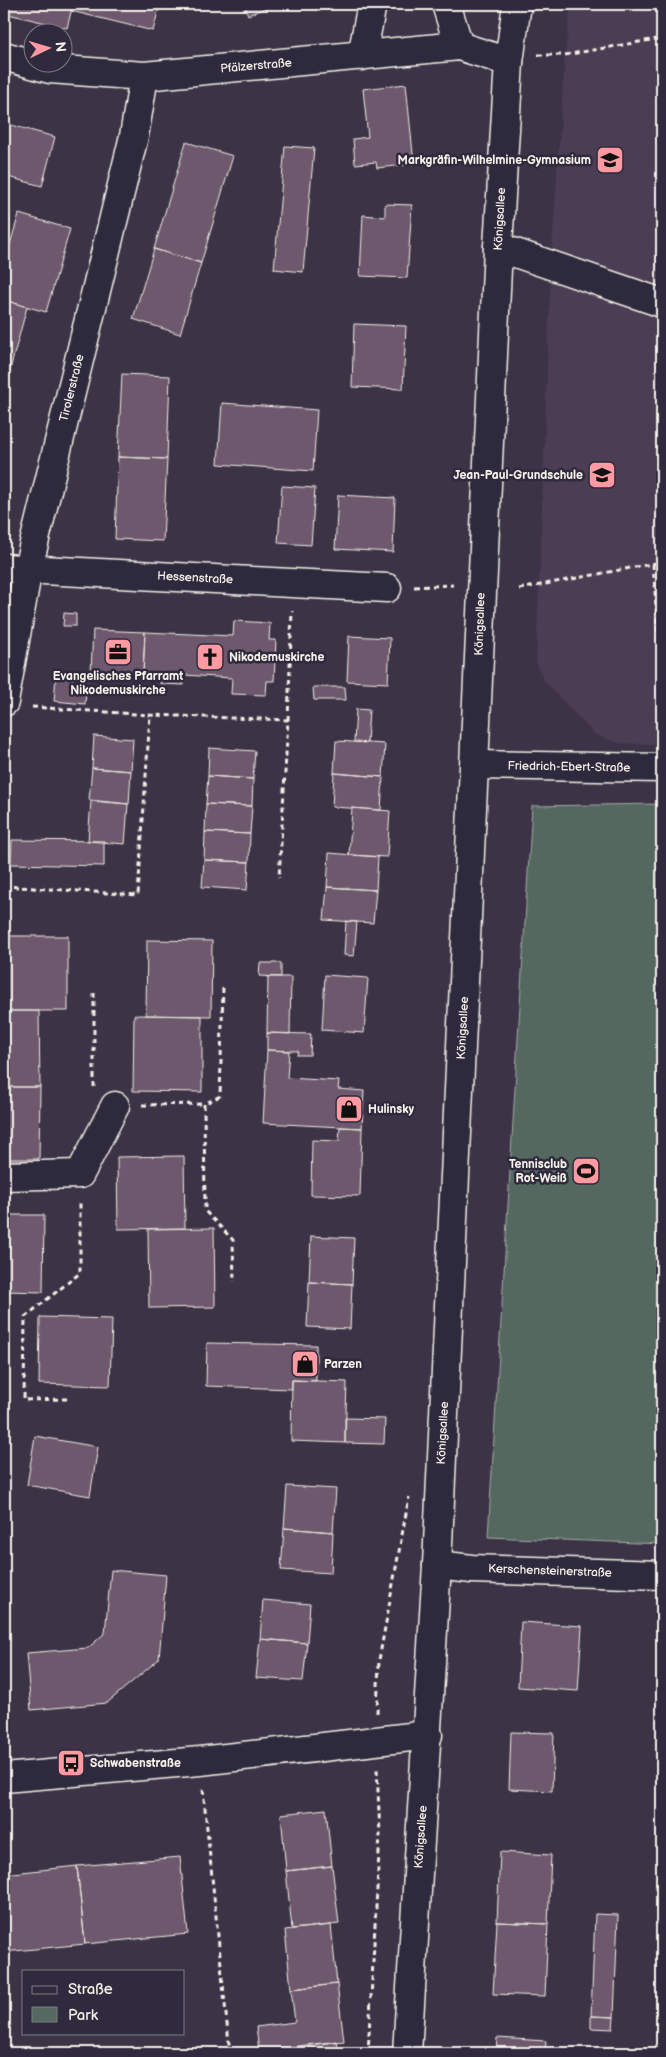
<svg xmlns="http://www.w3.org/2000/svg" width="666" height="2057" viewBox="0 0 666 2057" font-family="'Balsamiq Sans',sans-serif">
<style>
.built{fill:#4b3e52}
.green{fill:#556861;stroke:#a4aca4}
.building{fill:#6e586d;stroke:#f4f1e8}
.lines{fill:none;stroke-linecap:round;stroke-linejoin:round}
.minor-casing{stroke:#f4f1e8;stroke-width:31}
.major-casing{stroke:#f4f1e8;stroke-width:31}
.path{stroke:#f4f1e8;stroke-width:3;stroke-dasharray:5 4;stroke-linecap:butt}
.minor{stroke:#2f2a3d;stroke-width:28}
.major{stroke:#2f2a3d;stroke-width:28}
.labels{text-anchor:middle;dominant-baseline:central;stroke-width:5;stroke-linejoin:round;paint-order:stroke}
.street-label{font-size:12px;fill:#f4f1e8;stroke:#2f2a3d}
.poi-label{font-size:12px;font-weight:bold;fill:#f4f1e8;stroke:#2f2a3d;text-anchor:start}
</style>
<rect width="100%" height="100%" fill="#3c3347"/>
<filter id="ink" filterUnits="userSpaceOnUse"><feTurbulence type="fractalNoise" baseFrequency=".02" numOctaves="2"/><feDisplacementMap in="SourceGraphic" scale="10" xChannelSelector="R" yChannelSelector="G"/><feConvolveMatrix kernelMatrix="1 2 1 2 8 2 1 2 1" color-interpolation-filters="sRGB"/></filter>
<g filter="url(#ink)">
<!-- built -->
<path class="built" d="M571,4H662V745L618,743L595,735L544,681L536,663L551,265L565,55Z"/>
<!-- green -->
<path class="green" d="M662,804V1544L488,1537L532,806Z"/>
<!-- building -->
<path class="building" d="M4,4H73L67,28L4,13Z
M73,4H160L153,31L71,11Z
M244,4H275L248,15Z
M406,84L414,164L377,168L376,162L355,164L353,139L368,137L363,89Z
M4,123L55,137L42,186L4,176Z
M186,142L233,156L201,263L154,249Z
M285,146L314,148L303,272L274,269Z
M385,204L412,205L407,278L360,276L363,215L385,217Z
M19,214L70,229L46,312L4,300V265Z
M154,249L201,263L180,334L133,319Z
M4,300L27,307L5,388L4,387Z
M354,324L406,326L403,389L352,387Z
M122,374L170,376L167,459L118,457Z
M222,403L317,410L313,471L218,464Z
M118,457L167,459L163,541L115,539Z
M282,486L315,488L311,545L278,543Z
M338,495L395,498L393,552L335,549Z
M64,613L76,614V626H63Z
M234,621L270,623L269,640H276L274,681H267L266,695L231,694L232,678L184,675V685L160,684L161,675L143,674L145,632L233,636Z
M93,630L145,632L143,674L91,671Z
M349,636L390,638L388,683L347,681Z
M56,675L73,676L71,691L86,692L85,704L54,701Z
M313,687H345L346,700H314Z
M356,709L369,710L367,743L354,742Z
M94,736L133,739L131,771L92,768Z
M336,741L385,744L383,777L334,773Z
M209,748L255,751L253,779L208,776Z
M92,768L131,771L129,804L89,800Z
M334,773L383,777L381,810L332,807Z
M208,776L253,779L252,806L206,804Z
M91,801L128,804L125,844L88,841Z
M206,804L252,806L250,834L205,832Z
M352,808L390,811L387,857L349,855Z
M205,832L250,834L249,862L204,860Z
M12,840L104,841V866L11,864Z
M329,853L378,857L376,890L327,887Z
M204,860L249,862L247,890L202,887Z
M327,887L376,890L373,923L324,920Z
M346,921L357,922L354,956L344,955Z
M4,936H68V1011H4Z
M147,940L212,941L211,1016L146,1015Z
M260,963H281V977L259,976Z
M325,975L368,978L364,1033L322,1030Z
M268,977H291L290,1034L267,1033Z
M4,1011H39L40,1087H4Z
M134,1015L202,1016V1092L133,1091Z
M267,1033L311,1034L310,1055H297L298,1051L267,1050Z
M267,1050L289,1051L287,1078L339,1081L338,1089L364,1091L362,1128L263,1123Z
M4,1087H40L39,1159H4Z
M340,1127L362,1128L360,1196L311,1195L312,1140L339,1141Z
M184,1156L185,1228L118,1229L117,1157Z
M4,1215H44L43,1292L4,1291Z
M214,1228L215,1307L149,1308L148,1229Z
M311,1236L354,1238L352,1284L309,1282Z
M309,1282L352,1284L350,1329L307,1327Z
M40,1317L112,1319L110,1386L39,1384Z
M207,1343L316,1345V1381L292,1380V1389L206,1386Z
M292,1380L347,1382L345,1443L291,1441Z
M345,1418L385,1419L384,1444L345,1443Z
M35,1436L98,1447L90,1496L27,1485Z
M287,1486L336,1489L333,1532L284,1528Z
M284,1528L333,1532L331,1573L281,1570Z
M111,1570L166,1575L159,1659L107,1703L31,1710L26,1653L88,1648L105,1633Z
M263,1600L310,1604L307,1643L260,1639Z
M521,1622L582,1626L578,1691L518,1687Z
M260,1639L307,1643L303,1681L256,1678Z
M511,1732L554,1733L552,1791L509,1789Z
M326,1809L332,1866L286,1871L281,1814Z
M500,1852L551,1855L548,1924L497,1922Z
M662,1853V1881L657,1880Z
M180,1857L188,1934L85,1944L77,1866Z
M77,1866L85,1944L4,1952V1874Z
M332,1866L339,1924L292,1929L286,1871Z
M595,1914L618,1915L614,2017L591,2016Z
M497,1922L548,1924L545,1996L493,1994Z
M331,1925L337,1984L291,1989L285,1930Z
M337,1984L344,2041L259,2051L256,2027L295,2022L291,1989Z
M591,2016L614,2017L613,2029L591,2028Z
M497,2038L546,2041L545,2053H496Z
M337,2041L339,2053H292V2047Z"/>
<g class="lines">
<!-- minor casing -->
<g class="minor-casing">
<path id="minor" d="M446,4L459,46
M4,56L50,69L144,76L459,46L509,62
M362,56L372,4
M498,247L662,303
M4,568L387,588
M4,702L28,568L134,136L144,76
M475,765L662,768
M4,1176L80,1174L115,1106
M437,1565L472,1569L662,1575
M4,1778L200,1761L428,1735"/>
</g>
<!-- major casing -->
<g class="major-casing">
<path id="major" d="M407,2053L437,1565L498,247L509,62L517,4"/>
</g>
<!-- path -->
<path class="path" d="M538,55H565L662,38
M653,564L659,647H662
M414,587L453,585
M519,589L662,562
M32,707L150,715L288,720L279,878
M288,720L292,611
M4,886L138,895L150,715
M223,988L220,1096L204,1104L205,1211L233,1240L234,1282
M94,993V1087
M142,1105L204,1104
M67,1399L24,1400L25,1317L80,1273V1202
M377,1713L379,1660L409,1497
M203,1789L230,2053
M368,2053L380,1834L377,1769"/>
<!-- minor -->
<use href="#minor" class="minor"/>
<!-- major -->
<use href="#major" class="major"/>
</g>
</g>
<!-- icons -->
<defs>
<g id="school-square" transform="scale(1.4375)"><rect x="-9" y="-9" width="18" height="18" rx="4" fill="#ff9aa2" stroke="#2f2a3d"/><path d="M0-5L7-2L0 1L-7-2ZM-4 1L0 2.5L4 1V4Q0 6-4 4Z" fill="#111"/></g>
<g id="office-square" transform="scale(1.4375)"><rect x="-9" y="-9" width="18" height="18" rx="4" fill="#ff9aa2" stroke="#2f2a3d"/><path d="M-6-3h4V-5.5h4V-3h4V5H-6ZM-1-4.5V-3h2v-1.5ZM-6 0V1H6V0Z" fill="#111"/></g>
<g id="church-square" transform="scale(1.4375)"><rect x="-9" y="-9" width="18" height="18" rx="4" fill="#ff9aa2" stroke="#2f2a3d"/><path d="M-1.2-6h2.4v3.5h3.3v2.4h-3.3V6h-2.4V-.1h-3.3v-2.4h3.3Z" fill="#111"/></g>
<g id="shop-square" transform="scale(1.4375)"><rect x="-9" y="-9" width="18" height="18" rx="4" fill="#ff9aa2" stroke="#2f2a3d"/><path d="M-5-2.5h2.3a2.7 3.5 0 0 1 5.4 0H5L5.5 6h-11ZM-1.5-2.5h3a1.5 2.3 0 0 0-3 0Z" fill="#111"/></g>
<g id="stadium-square" transform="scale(1.4375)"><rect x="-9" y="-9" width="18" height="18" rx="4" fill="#ff9aa2" stroke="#2f2a3d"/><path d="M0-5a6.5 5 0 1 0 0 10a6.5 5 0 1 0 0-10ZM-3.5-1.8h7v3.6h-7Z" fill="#111"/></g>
<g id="bus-square" transform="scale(1.4375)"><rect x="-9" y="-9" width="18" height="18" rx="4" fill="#ff9aa2" stroke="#2f2a3d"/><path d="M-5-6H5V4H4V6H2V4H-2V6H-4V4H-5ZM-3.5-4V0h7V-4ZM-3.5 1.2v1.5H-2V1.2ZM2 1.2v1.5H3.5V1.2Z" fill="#111"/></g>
</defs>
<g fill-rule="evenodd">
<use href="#school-square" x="610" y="160"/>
<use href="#school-square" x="602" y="475"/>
<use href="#office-square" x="118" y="652"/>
<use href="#church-square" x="210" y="657"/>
<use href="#shop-square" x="349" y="1109"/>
<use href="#stadium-square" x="586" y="1171"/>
<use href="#shop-square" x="305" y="1364"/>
<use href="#bus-square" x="71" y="1763"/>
</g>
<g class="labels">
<!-- street labels -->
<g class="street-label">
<text transform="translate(256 66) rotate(-5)">Pfälzerstraße</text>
<text transform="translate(500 219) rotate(-87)">Königsallee</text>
<text transform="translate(72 388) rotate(-76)">Tirolerstraße</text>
<text transform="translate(195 578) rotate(3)">Hessenstraße</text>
<text transform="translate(480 624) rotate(-88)">Königsallee</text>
<text transform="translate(569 767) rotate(1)">Friedrich-Ebert-Straße</text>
<text transform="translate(463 1028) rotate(-87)">Königsallee</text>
<text transform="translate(443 1433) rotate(-87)">Königsallee</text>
<text transform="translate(550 1571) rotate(2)">Kerschensteinerstraße</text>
<text transform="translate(421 1837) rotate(-86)">Königsallee</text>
</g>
<!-- poi labels -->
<g class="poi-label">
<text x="591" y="160" text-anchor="end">Markgräfin-Wilhelmine-Gymnasium</text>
<text x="583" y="475" text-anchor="end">Jean-Paul-Grundschule</text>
<text x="229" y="657">Nikodemuskirche</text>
<text x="118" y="676" text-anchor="middle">Evangelisches Pfarramt<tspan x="118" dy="14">Nikodemuskirche</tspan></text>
<text x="368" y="1109">Hulinsky</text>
<text x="567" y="1164" text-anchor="end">Tennisclub<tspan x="567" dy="14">Rot-Weiß</tspan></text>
<text x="324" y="1364">Parzen</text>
<text x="90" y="1763">Schwabenstraße</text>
</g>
</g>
<!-- margin -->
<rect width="666" height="2057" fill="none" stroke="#2f2a3d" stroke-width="20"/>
<rect x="10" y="10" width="646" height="2037" fill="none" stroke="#f4f1e8" stroke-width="2" filter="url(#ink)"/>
<!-- legend -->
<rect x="22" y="1970" width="162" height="65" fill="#2f2a3d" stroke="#7e7a81"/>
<rect x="32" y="1986" width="25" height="8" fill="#2f2a3d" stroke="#7e7a81"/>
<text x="68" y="1994" font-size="15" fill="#f4f1e8">Straße</text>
<rect x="32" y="2007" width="25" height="15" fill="#556861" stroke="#7e7a81"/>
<text x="68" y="2020" font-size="15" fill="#f4f1e8">Park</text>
<!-- north arrow -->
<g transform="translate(48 48) rotate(85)"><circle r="24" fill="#2f2a3d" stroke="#7e7a81"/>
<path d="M0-4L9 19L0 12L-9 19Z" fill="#ff9aa2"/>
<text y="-8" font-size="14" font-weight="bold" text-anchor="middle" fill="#f4f1e8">N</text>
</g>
</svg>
